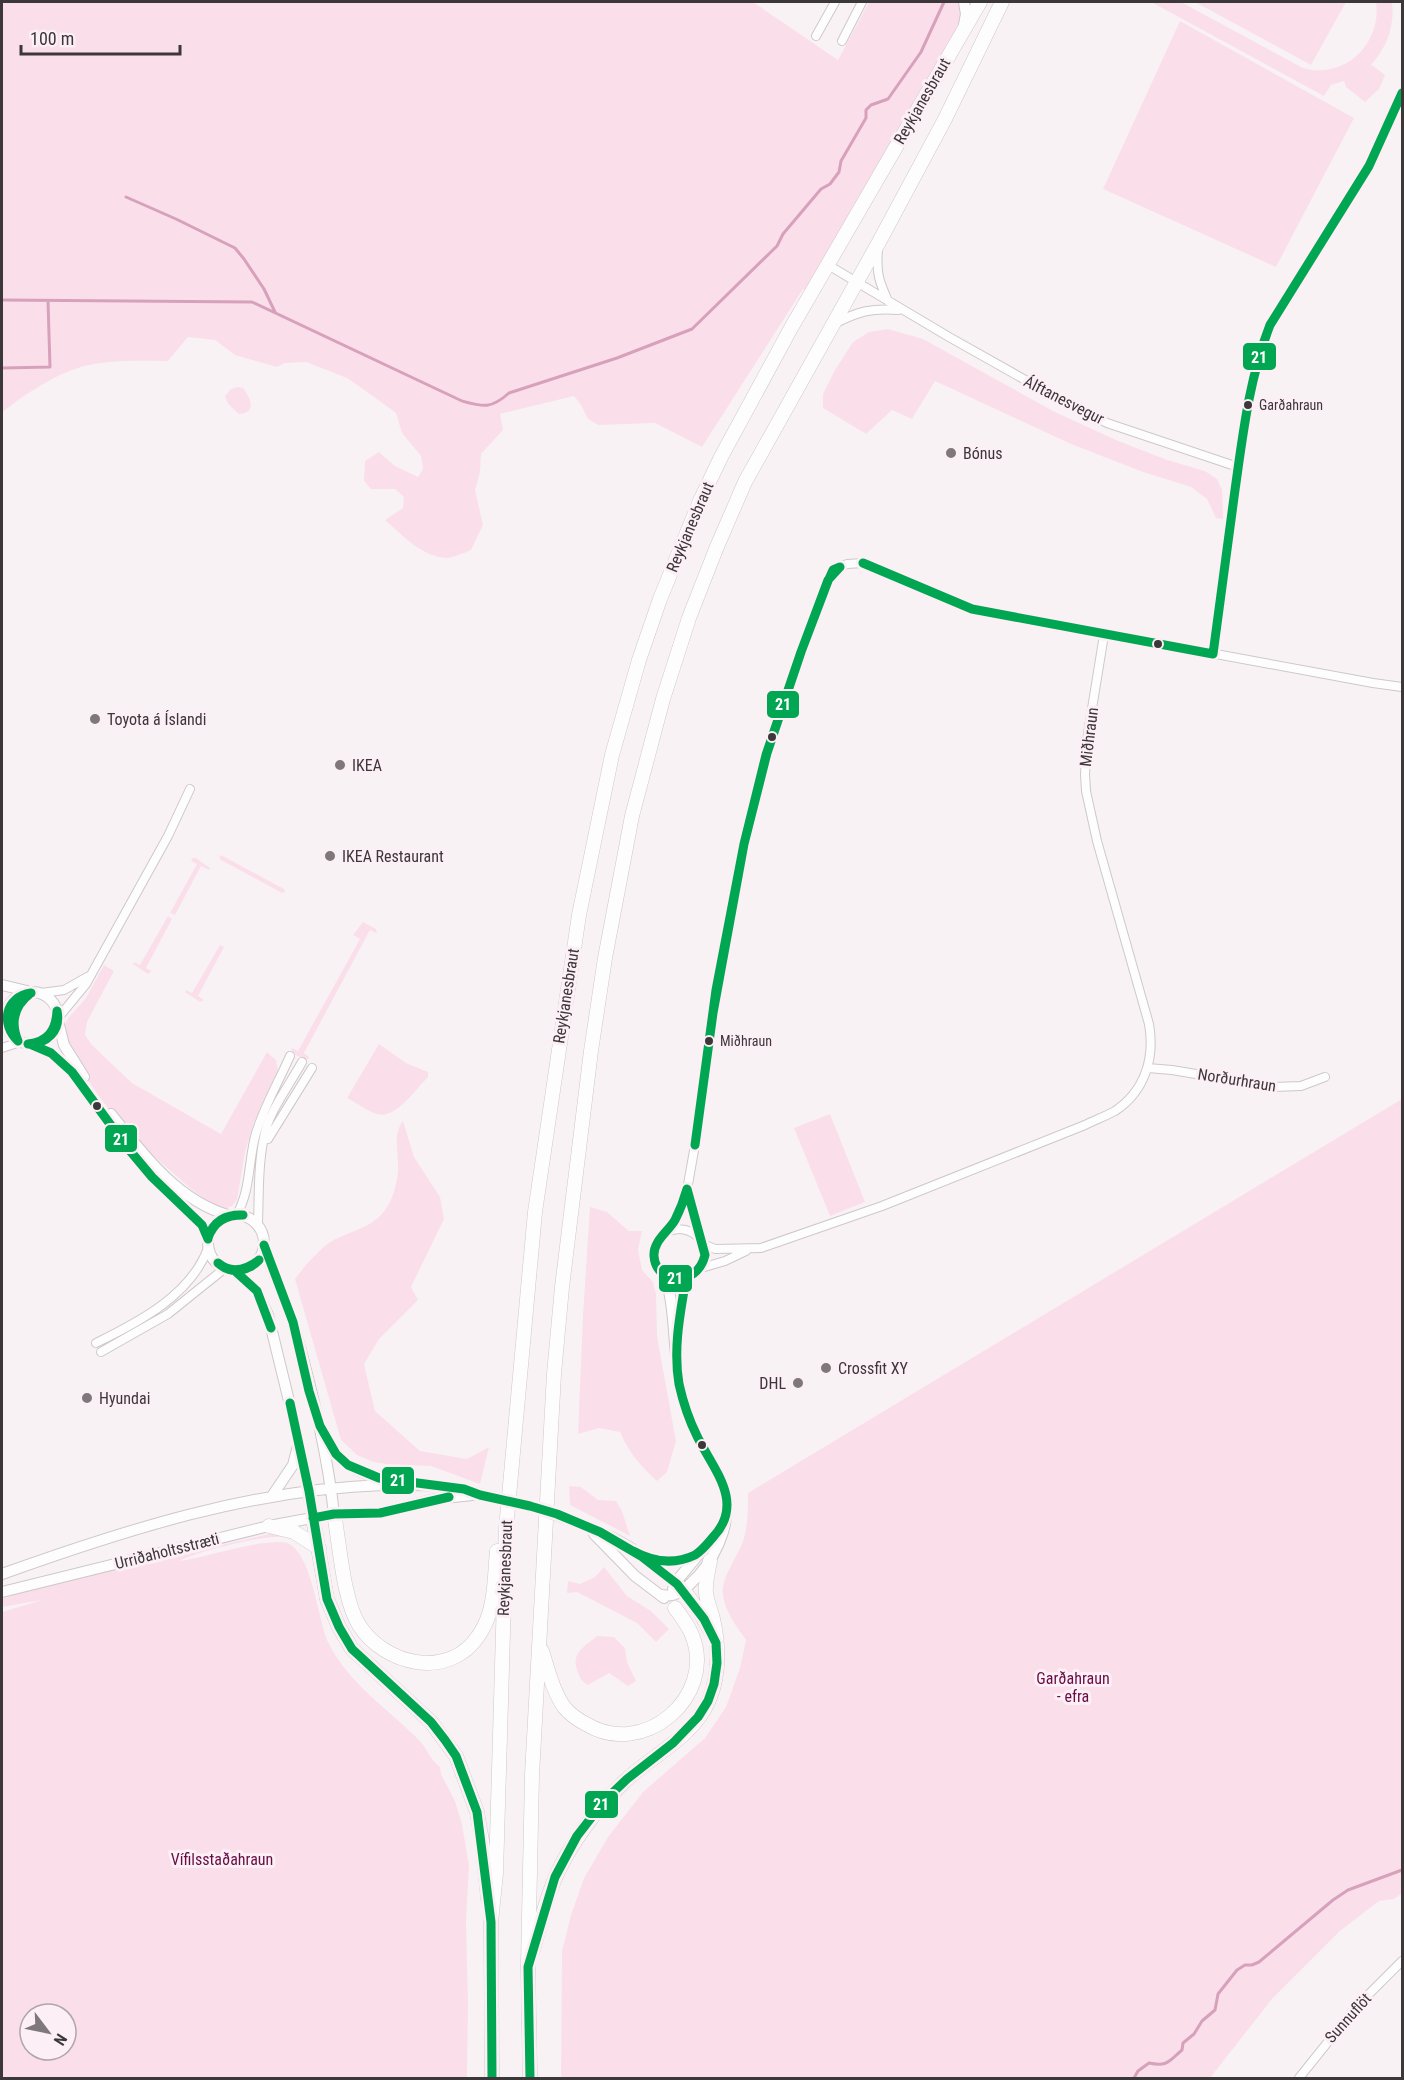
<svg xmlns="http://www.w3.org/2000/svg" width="1404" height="2080" viewBox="0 0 1404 2080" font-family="'Roboto Condensed',sans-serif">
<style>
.green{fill:#fadfeb;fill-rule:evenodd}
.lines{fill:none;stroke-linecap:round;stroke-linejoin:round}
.stream{stroke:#d7a1bb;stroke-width:3}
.minor-casing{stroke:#cdc8ca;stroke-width:10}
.tertiary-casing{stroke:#cdc8ca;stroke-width:12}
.trunk-casing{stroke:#cdc8ca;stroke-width:15}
.minor{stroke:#fefdfe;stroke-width:8}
.tertiary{stroke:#fefdfe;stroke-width:10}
.trunk{stroke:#fefdfe;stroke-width:14}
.tertiary-bridge-casing{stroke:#cdc8ca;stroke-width:12;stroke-linecap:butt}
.tertiary-bridge{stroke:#fefdfe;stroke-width:10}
.bus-1-casing{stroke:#fceff5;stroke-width:14}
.bus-1{stroke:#00a651;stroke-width:9}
.bus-dot{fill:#3c3739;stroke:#fceff5;stroke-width:2}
.poi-dot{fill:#7e787b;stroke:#fceff5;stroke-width:2}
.labels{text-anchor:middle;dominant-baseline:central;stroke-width:6;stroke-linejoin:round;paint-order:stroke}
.bus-label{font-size:14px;fill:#3c3739;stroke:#fceff5;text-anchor:start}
.street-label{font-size:16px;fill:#3c3739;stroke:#fceff5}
.poi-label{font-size:16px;fill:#3c3739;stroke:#fceff5;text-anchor:start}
.park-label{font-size:16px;fill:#680d44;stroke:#fceff5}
.line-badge{stroke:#fceff5;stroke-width:2}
.badge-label{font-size:16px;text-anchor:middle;font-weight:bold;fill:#fff}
</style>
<rect width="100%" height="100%" fill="#f9f2f5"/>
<!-- green -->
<path class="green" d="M2,2H753L838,60L869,2H958L961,14L957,29L807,291L803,289L702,447L655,423L598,425L588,419L581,405L574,396L500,414L503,430L481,454L480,472L475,490L483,525L471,550C464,553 455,557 448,558C423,558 402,535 385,520L403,508L404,497L395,489H371L364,481L365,461L379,452L395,466L418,477L423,469L421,456L402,433L396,413L377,399L347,378L306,362L285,363L277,367L235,355L215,340L188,337L168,361C137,361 102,359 72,370C52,377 17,399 2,413Z
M1151,2H1181L1303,68C1345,80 1382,43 1376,2H1392C1395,26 1387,48 1370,66L1372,65L1385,75L1379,89L1365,102L1346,87L1344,81L1331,85L1324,96Z
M1195,2H1346L1311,65Z
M1180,21L1354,118L1276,267L1103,189Z
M888,329L923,339L1055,412L1116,440L1167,460L1205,471L1217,479L1222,490L1223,519L1216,518L1207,499L1191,487L1143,472L1071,444L935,381L912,419L892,410L866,434L823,408V394L835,370L853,342L869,332Z
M238,387L243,388C251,398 257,413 239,414C232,408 227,404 225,396L231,389Z
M221,855L284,889L285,892L282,893L221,860L219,858Z
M193,858H196L210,868L209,870L201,866L175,915L170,913L197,864L191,861Z
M168,916L172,919L146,968L152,971L148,974L133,964L134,962L140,965Z
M363,922L376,929L377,932L376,933L370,930L304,1053L310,1058L305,1060L292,1053V1048L298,1051L360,939L353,935Z
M220,945L224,947L198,996L204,1000L200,1002L185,992L186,990L192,993Z
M104,965L114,971L87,1022L85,1035L92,1045L132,1083L221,1134L267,1052L276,1060L278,1071L253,1125L245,1152L237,1200L232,1206L224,1209C197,1197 187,1185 165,1166C158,1159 149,1153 141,1145C110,1115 76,1069 62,1028L70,1016L86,998Z
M379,1044L406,1063L428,1072V1077C416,1089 395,1120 377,1114C367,1111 357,1103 347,1098Z
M1402,1099V1893L1394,1899L1379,1901L1340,1931L1272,1999L1210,2078H561L562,1951L571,1915L584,1878L608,1837L643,1792L705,1738L726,1707L740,1668L746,1640C737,1627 725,1612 723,1595C720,1581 736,1558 742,1544C748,1528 748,1510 748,1493Z
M830,1114L865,1202L830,1216L794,1128Z
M403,1121L414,1157L440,1197L444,1219L411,1287L418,1300L379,1339L364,1364L375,1411L420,1451L467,1459L489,1447L480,1484L431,1466L386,1464L374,1462L357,1455L341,1440L295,1279C304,1267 314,1255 326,1245C345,1231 371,1230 385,1210C393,1199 397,1183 398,1171C399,1154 392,1135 403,1121Z
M590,1207L607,1212L629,1231H642L638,1250L642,1270L653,1282L656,1294L657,1336L676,1441L667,1472L657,1481C641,1467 628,1451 620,1432L599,1428L578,1434L583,1315Z
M569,1486L581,1487L598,1500L616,1501L622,1511L630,1536L570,1505Z
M278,1532L287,1537C265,1534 201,1551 179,1561C205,1558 266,1537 287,1543C312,1552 318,1620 328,1642C348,1683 387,1708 418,1739C427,1747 430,1760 440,1767L441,1774L455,1801L462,1824L469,1866L466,1921L468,2005L467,2078H2V1612L42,1600L2,1607V1599L32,1589ZM30,2014H66V2050H30Z
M604,1567L627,1596L651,1611L669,1629L656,1642L637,1623L577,1592L567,1593L568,1581L580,1584L595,1577Z
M597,1636L614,1637L625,1648L627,1662L636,1681L628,1686L609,1673L588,1685C581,1681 580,1678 577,1670C571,1653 585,1646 597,1636Z"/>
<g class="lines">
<!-- stream -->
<path class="stream" d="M126,197L176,219L235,248L244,259L264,289L275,312
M2,300L252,302L462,401C484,407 491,409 509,393L617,358L692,329L777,246L783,234L821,189L830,184L839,172L841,161L866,118V110L871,105L888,99L921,52L944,2
M2,368L50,367L48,301
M1134,2078L1138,2071L1149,2063C1168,2067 1169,2061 1182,2050L1183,2043L1194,2034L1202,2021L1215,2010L1218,1994L1237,1970L1245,1965H1252L1259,1962L1333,1900L1348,1890L1402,1870"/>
<!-- minor casing -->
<g class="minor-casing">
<path id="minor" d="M816,36L835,2
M842,41L862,2
M878,250C876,273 879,281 888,301
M828,265L949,337L1052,395L1107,423L1238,467
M836,323C859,311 872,308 898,310
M1213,654C1220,599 1227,545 1235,490C1242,434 1248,377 1270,325L1369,166L1402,93
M41,993L64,990L89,976
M58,1018L86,984L168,836L190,789
M2,1023L5,1017
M2,1048L20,1042
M1148,1068L1172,1070L1273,1087L1301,1086L1325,1077
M268,1139L312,1068
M687,1190L705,1256L701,1268L697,1273L686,1279L679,1280L672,1279L660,1271L654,1257V1250L660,1237L673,1224L687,1190L701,1111L709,1040L738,866L745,834L774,729L792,676L833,570L847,564L863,563L972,609L1373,683L1402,687
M237,1214C251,1190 248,1160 256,1133C264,1107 279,1081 290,1056
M258,1224C259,1195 258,1165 264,1137C268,1113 290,1084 302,1062
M666,1232C679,1227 690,1228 700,1239
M703,1244L715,1249L761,1248L882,1206L1085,1125C1095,1120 1106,1116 1115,1111C1145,1091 1155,1058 1149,1024L1097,841L1086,791L1085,774L1088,733L1104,635
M701,1268L725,1261L746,1251
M96,1343C139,1322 191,1295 208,1248
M101,1352L168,1314L224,1269
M1299,2078L1356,2007L1402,1961"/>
</g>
<!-- tertiary casing -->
<g class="tertiary-casing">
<path id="tertiary" d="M964,25L966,14L964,2
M2,985L27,991
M6 1018a26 26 0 1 1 52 0a26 26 0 1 1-52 0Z
M58,1021L64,1045L84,1077
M30,1044L51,1053L72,1072L126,1146L152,1177L202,1225L208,1239
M111,1114C143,1154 177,1200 228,1215
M208 1243a28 28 0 1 1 56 0a28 28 0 1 1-56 0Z
M264,1245C271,1272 285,1295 293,1322C311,1385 327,1449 334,1514
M235,1271L257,1291L268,1315L299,1442L313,1518
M678,1327L686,1279
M324,1435C329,1442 332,1449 337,1456C352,1472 375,1477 395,1481
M272,1496L293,1465L298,1446
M578,1523C589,1529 601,1532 613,1538C638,1550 663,1571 684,1591
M594,1534L635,1576L664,1598
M647,1558C665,1565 682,1561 699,1553
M2,1574C125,1530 252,1489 384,1485C415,1485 449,1483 479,1494
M673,1589L675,1583L722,1526
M2,1592L269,1526L334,1514L380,1513L435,1499L472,1495
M661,1595C679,1598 687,1587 699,1575C719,1552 734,1516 723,1486C719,1473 710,1461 704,1449C694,1432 686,1413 682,1394C672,1355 677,1314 665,1275"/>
</g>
<!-- trunk casing -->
<g class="trunk-casing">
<path id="trunk" d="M334,1514C340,1546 343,1599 359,1625C385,1666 450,1680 479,1635C496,1610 494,1580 497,1551
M313,1518L327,1599L339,1627L352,1649L431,1722L456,1756L477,1812L482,1841L488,1899
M269,1526L294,1532L319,1548
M684,1591L701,1614L711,1632
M542,1651C548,1670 553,1691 564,1707C570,1714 578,1720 586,1724C643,1759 717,1697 692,1635C688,1625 681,1616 675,1608
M533,1950C540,1926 546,1899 556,1876C573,1839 596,1809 625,1781C653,1755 693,1737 709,1700C720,1674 719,1646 713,1619C711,1610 707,1602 706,1593C705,1582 708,1572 710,1561
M492,2078L491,1922L496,1873L506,1529L535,1212L579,915L612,755L639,660L660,599L700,501L721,457L791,328L980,2
M530,2078L528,1966L532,1775L554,1374L562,1287L591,1051L605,958L632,816L663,699L689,618L716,549L745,482L879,242L945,119L1002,2"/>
</g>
<!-- minor -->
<use href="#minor" class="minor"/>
<!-- tertiary -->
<use href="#tertiary" class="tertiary"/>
<!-- trunk -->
<use href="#trunk" class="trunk"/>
<!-- tertiary-bridge casing -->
<g class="tertiary-bridge-casing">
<path id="tertiary-bridge" d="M479,1494L534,1507L578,1523"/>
</g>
<!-- tertiary-bridge -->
<use href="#tertiary-bridge" class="tertiary-bridge"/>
<!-- bus-1 casing -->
<g class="bus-1-casing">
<path id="bus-1" d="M863,563L972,609L1213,654
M801,652L828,581L833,570L840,567
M801,652L828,580L840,567
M1213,654C1220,599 1228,545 1235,490C1243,434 1249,379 1270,325L1369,166L1402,93
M744,844L766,755L801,652
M744,844L767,753L801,652
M18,1041C0,1024 5,997 31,993
M18,1041C10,1022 15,1005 31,993
M28,1044C47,1044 61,1031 57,1011
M28,1044C48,1042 56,1030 57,1011
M30,1044L51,1053L72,1072L126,1146L152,1177L202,1225L208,1239
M695,1145L716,990L744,844
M695,1145L713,1013L744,844
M687,1189L705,1255C697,1288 656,1285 654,1256C653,1241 668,1232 675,1220C680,1210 684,1200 687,1189Z
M208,1238C213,1221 226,1214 243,1215
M208,1238C214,1221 226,1215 243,1215
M264,1245L293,1322L309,1391L320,1426L336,1454L348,1465L379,1478L464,1489L480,1495L530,1506L557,1514L600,1532L641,1556L677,1584L704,1619L716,1643L717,1663L714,1684L708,1701L698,1717L673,1743L627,1779L605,1800L577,1836L555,1877L528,1967L530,2078
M218,1263C231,1274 246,1270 259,1260
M218,1263C231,1275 247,1272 259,1260
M235,1271L257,1291L271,1328
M290,1403L309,1491L327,1599L339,1627L352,1649L431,1722L445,1740L456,1756L477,1812L491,1922L492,2078
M313,1518L334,1514L380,1513L449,1497
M633,1551C653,1562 674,1565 695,1555C703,1550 708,1543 714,1536C745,1502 713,1469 697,1436C689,1420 683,1402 679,1384C673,1349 680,1314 686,1279"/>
</g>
<!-- bus-1 -->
<use href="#bus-1" class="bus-1"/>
</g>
<!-- markers -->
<g class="bus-dot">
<circle cx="1248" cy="405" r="5"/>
<circle cx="1158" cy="644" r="5"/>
<circle cx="772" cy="737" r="5"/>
<circle cx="709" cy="1041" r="5"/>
<circle cx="97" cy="1106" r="5"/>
<circle cx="702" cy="1445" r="5"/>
</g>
<g class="poi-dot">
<circle cx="951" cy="453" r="6"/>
<circle cx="95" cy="719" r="6"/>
<circle cx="340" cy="765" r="6"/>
<circle cx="330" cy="856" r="6"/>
<circle cx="826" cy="1368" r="6"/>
<circle cx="798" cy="1383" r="6"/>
<circle cx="87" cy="1398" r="6"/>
</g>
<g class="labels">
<!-- bus labels -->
<g class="bus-label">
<text x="1259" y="405">Garðahraun</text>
<text x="720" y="1041">Miðhraun</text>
</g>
<!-- street labels -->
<g class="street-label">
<text transform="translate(922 101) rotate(-60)">Reykjanesbraut</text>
<text transform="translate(1064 400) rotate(27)">Álftanesvegur</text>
<text transform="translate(690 527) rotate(-67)">Reykjanesbraut</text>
<text transform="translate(1089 737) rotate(-83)">Miðhraun</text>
<text transform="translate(566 996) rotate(-81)">Reykjanesbraut</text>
<text transform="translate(1237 1080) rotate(9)">Norðurhraun</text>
<text transform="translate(167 1551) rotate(-14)">Urriðaholtsstræti</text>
<text transform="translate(505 1568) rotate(-88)">Reykjanesbraut</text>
<text transform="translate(1348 2018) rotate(-48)">Sunnuflöt</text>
</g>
<!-- poi labels -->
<g class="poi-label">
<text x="963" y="453">Bónus</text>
<text x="107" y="719">Toyota á Íslandi</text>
<text x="352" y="765">IKEA</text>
<text x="342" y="856">IKEA Restaurant</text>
<text x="838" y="1368">Crossfit XY</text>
<text x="786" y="1383" text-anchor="end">DHL</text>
<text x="99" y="1398">Hyundai</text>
</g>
<!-- park labels -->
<g class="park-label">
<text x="1073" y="1678">Garðahraun<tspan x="1073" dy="18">- efra</tspan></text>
<text x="222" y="1859">Vífilsstaðahraun</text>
</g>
</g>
<g class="line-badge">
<rect x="1242" y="342" width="35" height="29" rx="6" fill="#00a651"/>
<rect x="766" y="690" width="34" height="29" rx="6" fill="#00a651"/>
<rect x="104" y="1124" width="34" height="29" rx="6" fill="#00a651"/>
<rect x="658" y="1264" width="35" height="29" rx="6" fill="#00a651"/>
<rect x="381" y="1466" width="34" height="29" rx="6" fill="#00a651"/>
<rect x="584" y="1790" width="35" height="29" rx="6" fill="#00a651"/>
</g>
<g class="badge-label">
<text x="1259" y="363">21</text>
<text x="783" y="710">21</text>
<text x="121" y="1145">21</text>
<text x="675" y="1284">21</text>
<text x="398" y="1486">21</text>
<text x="601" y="1810">21</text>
</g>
<!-- border -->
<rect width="1404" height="2080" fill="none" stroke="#3c3739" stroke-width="6"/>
<!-- north arrow -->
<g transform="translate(48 2032) rotate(122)"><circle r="28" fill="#fceff5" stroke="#afa5aa" stroke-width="1.5"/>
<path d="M0-4.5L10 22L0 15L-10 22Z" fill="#7e787b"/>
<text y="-9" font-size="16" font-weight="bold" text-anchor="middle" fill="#3c3739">N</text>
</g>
<!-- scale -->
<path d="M21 45v9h159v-9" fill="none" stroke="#3c3739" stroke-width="3"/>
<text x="30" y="45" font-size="18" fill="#3c3739" stroke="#fceff5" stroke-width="4.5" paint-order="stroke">100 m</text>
</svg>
